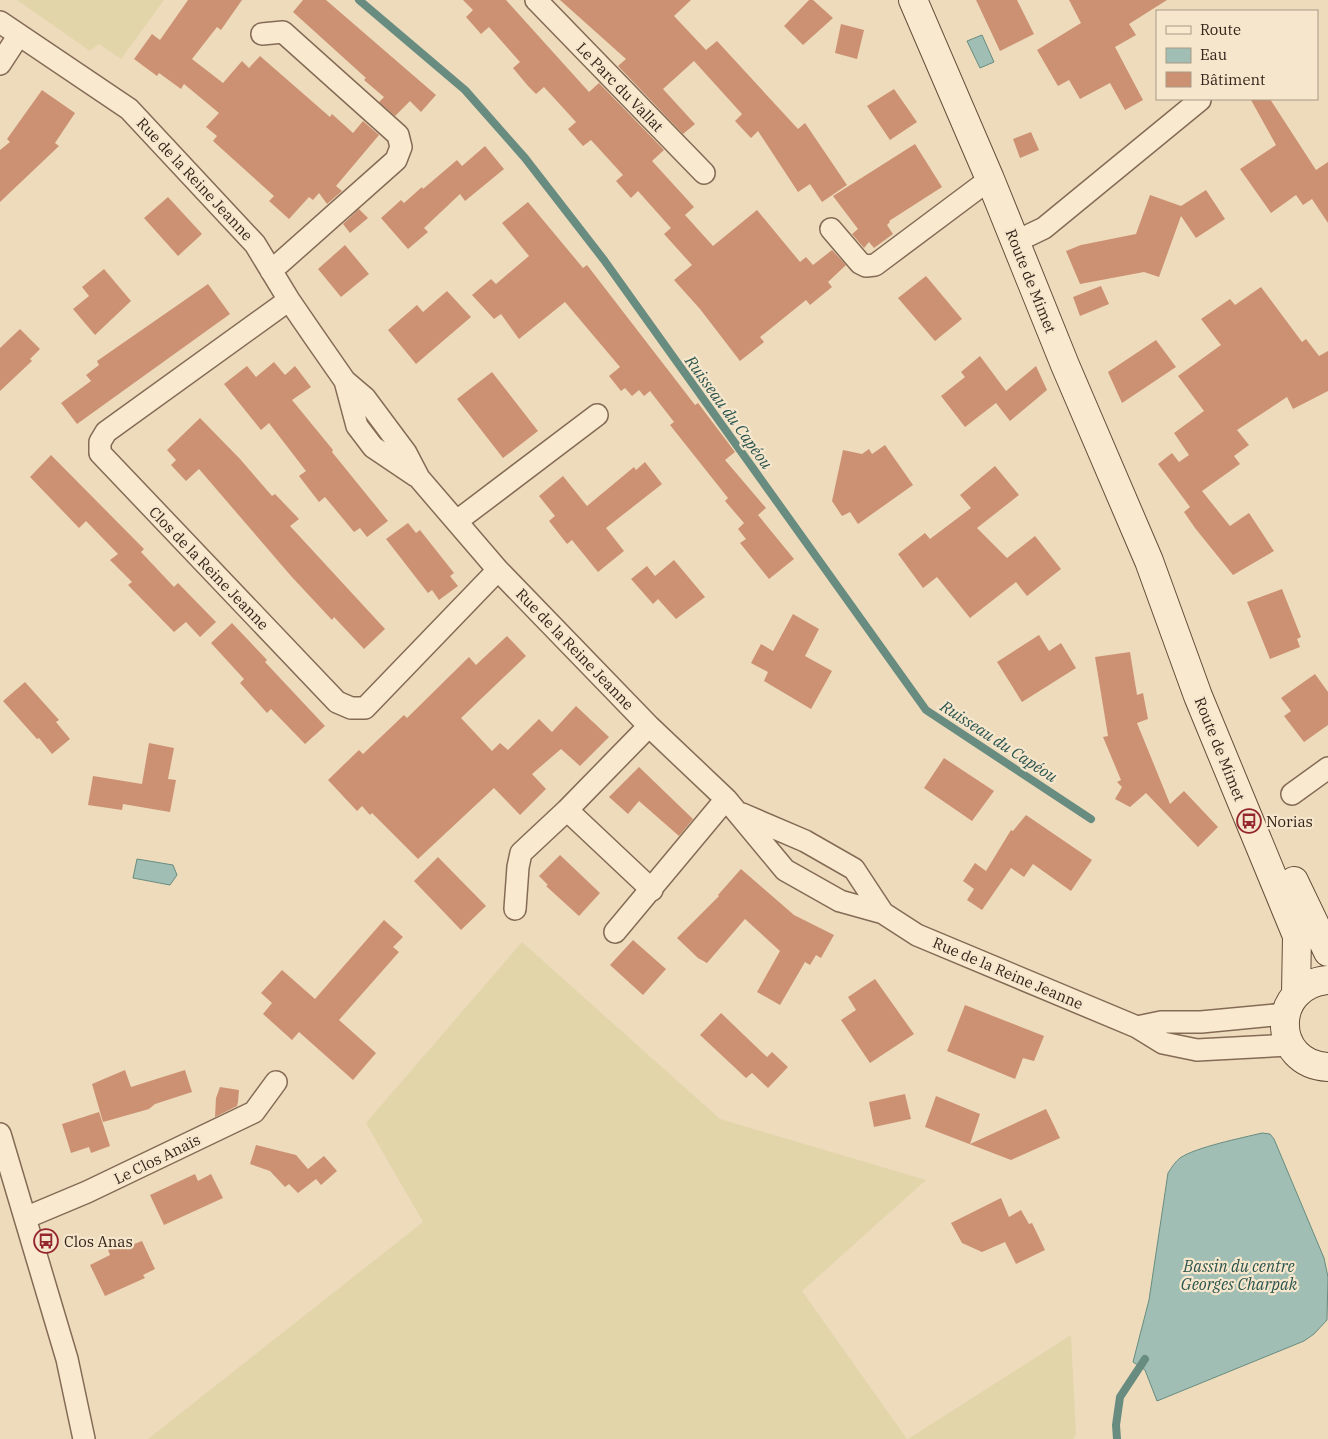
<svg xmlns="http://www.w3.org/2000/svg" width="1328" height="1439" viewBox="0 0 1328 1439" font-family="'IBM Plex Serif',serif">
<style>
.farmland{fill:#e3d5aa}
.water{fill:#a0beb3;stroke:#688c80}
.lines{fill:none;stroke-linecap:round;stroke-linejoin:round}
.stream{stroke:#688c80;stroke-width:8}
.building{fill:#cc9172}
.street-casing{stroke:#856b56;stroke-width:24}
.secondary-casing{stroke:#664d39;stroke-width:30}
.street{stroke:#f9e9cf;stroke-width:21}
.secondary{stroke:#f9e9cf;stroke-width:28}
.labels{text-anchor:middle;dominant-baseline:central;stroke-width:4.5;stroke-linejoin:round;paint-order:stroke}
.street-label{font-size:15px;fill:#34251b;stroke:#f5e6cc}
.poi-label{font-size:15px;fill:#34251b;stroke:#f5e6cc;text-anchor:start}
.water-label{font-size:16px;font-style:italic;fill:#2a544e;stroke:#f5e6cc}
</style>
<rect width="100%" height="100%" fill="#eddbbc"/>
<!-- farmland -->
<path class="farmland" d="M17,0H164L121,59L99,44L90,51Z
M522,942L720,1119L926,1180L802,1291L907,1439H148L423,1222L366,1123Z
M1071,1335L1076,1435L1073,1439H908Z"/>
<!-- water -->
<path class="water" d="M982,35L994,62L980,68L967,41Z
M137,859L173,865L177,875L170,885L133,878Z
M1262,1133L1270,1134L1274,1139L1324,1258L1328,1277L1327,1320L1314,1334L1304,1341L1157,1401L1145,1370L1133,1362L1149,1300L1168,1173C1172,1167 1175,1162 1180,1158C1196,1147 1242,1138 1262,1133Z"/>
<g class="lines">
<!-- stream -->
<path class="stream" d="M359,0L465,90L525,158L604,260L926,710L1091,819
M1117,1439L1116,1425L1120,1397L1145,1359"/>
</g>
<!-- building -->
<path class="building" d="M188,0H242L221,30L217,27L192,59L223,83L242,61L249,68L260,56L330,117L332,114L353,133L363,121L379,135L336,186L342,191L327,204L319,193L313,200L309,197L289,219L269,201L274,196L213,141L217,136L206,127L219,113L184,84L181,89L159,73L157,76L134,59L152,34L160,40Z
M303,0H326L436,95L421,112L410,101L395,116L379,102L384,97L364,80L366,78L293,12Z
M463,0H506L589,92L599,83L664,150L652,161L694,207L685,215L713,246L757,210L800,262L806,257L813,265L832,250L846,265L828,282L832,287L810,305L806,300L760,337L764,342L740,361L700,309L674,280L692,265L664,234L671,228L638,191L631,198L616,181L623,175L591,140L583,146L568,129L576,122L544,87L536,94L528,86L513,68L520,62L489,27L481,34L466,17L473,10Z
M560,0H691L674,16L706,50L717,41L798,129L805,123L847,185L822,202L810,184L798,192L758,131L751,138L735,121L742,114L694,61L663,89L695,124L683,134L618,66L626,59Z
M809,0H813L833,18L803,45L784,26Z
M976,0H1017L1034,34L1000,51Z
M1069,0H1167L1129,24L1136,35L1115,47L1143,100L1125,110L1110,83L1080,99L1069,80L1058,86L1037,50L1081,23Z
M841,24L864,30L857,59L835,53Z
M894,89L917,122L890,140L867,106Z
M42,90L75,113L55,143L59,146L0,202V150L10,142L7,139Z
M1253,99H1270L1316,170L1328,162V223L1312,199L1303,205L1296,195L1271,213L1240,169L1276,145L1251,100Z
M1031,132L1039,150L1020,158L1013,139Z
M915,144L942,187L889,221L890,222L887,225L893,234L874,248L869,242L864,248L852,234L858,229L833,196Z
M485,146L504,169L465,201L460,194L424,228L428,232L408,249L381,218L401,200L404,203L422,187L423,189L457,160L462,166Z
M1206,190L1225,219L1196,238L1181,216L1159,277L1144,272L1080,284L1066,251L1081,245L1136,234L1150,195L1181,206Z
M168,197L202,234L178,256L144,218Z
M528,202L583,268L587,265L695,405L698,403L735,452L725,460L766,508L758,515L794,559L769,579L740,543L746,539L738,529L744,523L725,501L728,498L670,425L674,422L650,391L644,396L639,390L632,396L625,388L621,391L609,376L620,367L565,302L519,339L501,314L494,319L472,295L491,279L496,284L529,256L502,223Z
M359,209L368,218L350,233L343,224Z
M345,245L369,274L341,297L318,269Z
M104,269L131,301L95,335L73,309L89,296L82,287Z
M926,276L962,319L935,341L898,298Z
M208,284L230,314L77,424L61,403L91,381L86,375L99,365L97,361Z
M1101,286L1109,304L1080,316L1073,297Z
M1261,287L1302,342L1306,339L1319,356L1328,351V391L1293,409L1287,397L1237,430L1249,445L1234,456L1240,464L1202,491L1230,526L1249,513L1274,551L1233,575L1195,528L1184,512L1190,507L1158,464L1172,453L1179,462L1189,455L1174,433L1204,411L1178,376L1221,345L1201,319L1230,299L1235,305Z
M447,291L471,317L416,364L388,330L417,305L423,312Z
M20,329L40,349L30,359L32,361L0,391V348Z
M1156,340L1176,367L1122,403L1108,372Z
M980,356L1006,391L1036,366L1047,390L1010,421L996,403L965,427L941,396L965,377L961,372Z
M274,362L285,375L295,366L311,387L292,400L333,450L332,452L388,521L367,537L360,528L354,532L325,497L319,502L299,476L306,471L269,423L261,430L224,384L247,366L256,377Z
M492,372L538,431L503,458L457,399Z
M200,418L240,459L272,496L275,494L299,519L290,526L385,629L364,649L334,617L332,620L291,576L199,469L186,481L171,465L176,460L167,450Z
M885,445L913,485L858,524L850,512L842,516L832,501L843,450L862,454L869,449L872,454Z
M51,455L144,549L141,552L174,587L178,583L216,622L200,637L186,622L174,632L128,585L132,582L110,560L118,554L86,521L79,528L30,477Z
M645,462L662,484L606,528L624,551L598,572L572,540L567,544L549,521L555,516L539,496L563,476L587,506L634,467L636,470Z
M995,466L1019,495L977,528L1007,558L1035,536L1061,569L1027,596L1016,582L970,618L937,577L923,588L898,554L925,533L930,539L971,508L960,495Z
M408,523L416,533L420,530L454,573L450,576L458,586L439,600L432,590L428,593L386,539Z
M674,560L705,597L676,619L658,599L653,604L631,579L647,566L655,576Z
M1282,589L1301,637L1297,639L1300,647L1270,659L1247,602Z
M793,614L819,629L805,656L832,671L811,709L764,681L768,672L751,663L761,644L773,651Z
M232,623L267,660L265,662L325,726L305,744L271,709L267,713L240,683L244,679L211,643Z
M1039,635L1049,651L1061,643L1076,668L1022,702L997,662Z
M507,636L526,656L461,718L492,751L500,743L508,750L539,719L552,732L576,706L609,737L580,766L561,749L532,774L546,789L520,815L494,788L418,859L372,813L370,815L362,806L357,811L328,780L359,750L363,754L404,715L407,718L469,657L476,665Z
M1130,652L1137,695L1143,693L1148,719L1137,723L1170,804L1184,791L1218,827L1198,847L1146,793L1130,807L1115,799L1122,787L1117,782L1121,780L1103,737L1108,736L1095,657Z
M1315,674L1328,692V725L1304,742L1284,716L1291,711L1281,698Z
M25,682L59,720L56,722L70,739L52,754L39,738L37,739L3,701Z
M149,743L174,748L168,779L176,780L170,812L123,804L122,810L88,805L93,776L142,784Z
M944,758L994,791L972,821L924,788Z
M639,767L693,819L679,836L639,801L628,814L609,797Z
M1026,815L1092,860L1071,891L1033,864L1024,877L1011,868L982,910L967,900L974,889L963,881L975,863L986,871L1011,830L1013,831Z
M560,855L600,893L579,916L546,886L548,885L539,876Z
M438,857L486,906L461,930L414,881Z
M741,869L794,915L834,935L821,958L816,955L810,965L805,962L780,1005L757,992L780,951L745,919L707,963L698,958L677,938L719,896L718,895Z
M384,920L403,937L393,947L399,952L339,1020L376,1053L353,1080L299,1032L292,1040L263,1014L272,1003L261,993L282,970L315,999Z
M633,940L666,969L643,995L610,965Z
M875,979L914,1034L870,1063L841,1020L856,1010L848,997Z
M965,1005L1044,1036L1034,1061L1023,1058L1015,1079L947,1051Z
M721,1013L767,1057L772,1052L788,1067L768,1088L752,1073L746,1078L700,1035Z
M125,1070L131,1087L185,1070L192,1092L155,1104L149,1109L103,1122L92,1084Z
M220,1087L239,1090L238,1102L237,1106L215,1117L216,1098Z
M905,1094L911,1119L874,1127L869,1102Z
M936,1096L980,1114L970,1144L1046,1109L1060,1138L1011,1160L925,1127Z
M99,1112L110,1146L91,1153L89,1147L71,1153L62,1124Z
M256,1145L296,1155L308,1169L324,1156L337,1171L321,1185L316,1179L298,1193L289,1184L285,1187L270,1171L250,1164Z
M195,1174L198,1181L211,1174L223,1198L164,1225L150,1195Z
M1001,1198L1009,1217L1021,1210L1029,1224L1032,1223L1045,1250L1016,1264L1005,1242L982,1252L962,1243L951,1223Z
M142,1241L155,1269L143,1275L145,1278L105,1296L90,1265L110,1255L108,1250L126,1242L129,1246Z"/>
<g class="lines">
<!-- street casing -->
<g class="street-casing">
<path id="street" d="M536,0L704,173
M0,22L129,109L255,244L289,300L313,335L345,381L365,398L406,453L419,478L498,570L649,726L726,799L785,870L840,901L883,913L917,935L1137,1027L1163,1043L1197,1050L1290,1045
M262,34L283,32L398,135L401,147L396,160L271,271
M0,64L19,35
M831,229L860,263L866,266L875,265L990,179
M1015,242L1044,228L1200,100
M289,300L106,432L100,442V453L337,702L351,708H365L498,570
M345,381L357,426L373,447L416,476
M457,521L597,415
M649,726L567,810L652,890
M1292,794L1328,768
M742,814L805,841L854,869L883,913
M515,909L518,867L521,853L567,810
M615,932L726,799
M1137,1027L1161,1022H1201L1285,1014
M0,1134L67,1359L84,1439
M25,1218L87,1192L254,1112L276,1082"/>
</g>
<!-- secondary casing -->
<g class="secondary-casing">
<path id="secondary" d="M913,0L990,179L1065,365L1149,561L1198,696L1297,936L1296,994
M1294,881L1328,952
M1328,980C1270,985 1271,1064 1328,1067"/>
</g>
<!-- street -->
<use href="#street" class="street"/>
<!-- secondary -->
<use href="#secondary" class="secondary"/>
</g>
<!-- icons -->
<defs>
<g id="bus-ring" transform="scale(1.25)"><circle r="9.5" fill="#f5e6cc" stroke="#94262f" stroke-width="1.5"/><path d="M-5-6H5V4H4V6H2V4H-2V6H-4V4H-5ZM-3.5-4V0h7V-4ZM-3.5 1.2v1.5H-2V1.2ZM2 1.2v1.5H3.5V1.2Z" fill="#94262f"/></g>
</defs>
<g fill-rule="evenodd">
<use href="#bus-ring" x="1249" y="821"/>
<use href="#bus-ring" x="46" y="1241"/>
</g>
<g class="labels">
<!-- street labels -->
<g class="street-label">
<text transform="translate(620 87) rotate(46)">Le Parc du Vallat</text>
<text transform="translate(195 179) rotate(47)">Rue de la Reine Jeanne</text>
<text transform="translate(1031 281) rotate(68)">Route de Mimet</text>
<text transform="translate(209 568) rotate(46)">Clos de la Reine Jeanne</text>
<text transform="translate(575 649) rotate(46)">Rue de la Reine Jeanne</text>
<text transform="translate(1220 749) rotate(68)">Route de Mimet</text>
<text transform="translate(1008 973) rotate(23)">Rue de la Reine Jeanne</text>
<text transform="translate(157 1159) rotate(-26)">Le Clos Anaïs</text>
</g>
<!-- poi labels -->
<g class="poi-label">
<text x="1266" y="821">Norias</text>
<text x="64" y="1241">Clos Anas</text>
</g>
<!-- water labels -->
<g class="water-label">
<text transform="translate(729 412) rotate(54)">Ruisseau du Capéou</text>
<text transform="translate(999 741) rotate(33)">Ruisseau du Capéou</text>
<text x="1239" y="1266">Bassin du centre<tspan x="1239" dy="18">Georges Charpak</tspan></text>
</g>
</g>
<!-- legend -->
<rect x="1156" y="10" width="162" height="90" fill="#f5e6cc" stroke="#a89985"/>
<rect x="1166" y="26" width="25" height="8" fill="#f9e9cf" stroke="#a89985"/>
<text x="1200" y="35" font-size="15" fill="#34251b">Route</text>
<rect x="1166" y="48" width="25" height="15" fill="#a0beb3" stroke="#a89985"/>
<text x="1200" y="60" font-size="15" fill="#34251b">Eau</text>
<rect x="1166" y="72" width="25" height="15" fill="#cc9172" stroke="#a89985"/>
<text x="1200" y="85" font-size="15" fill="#34251b">Bâtiment</text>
</svg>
